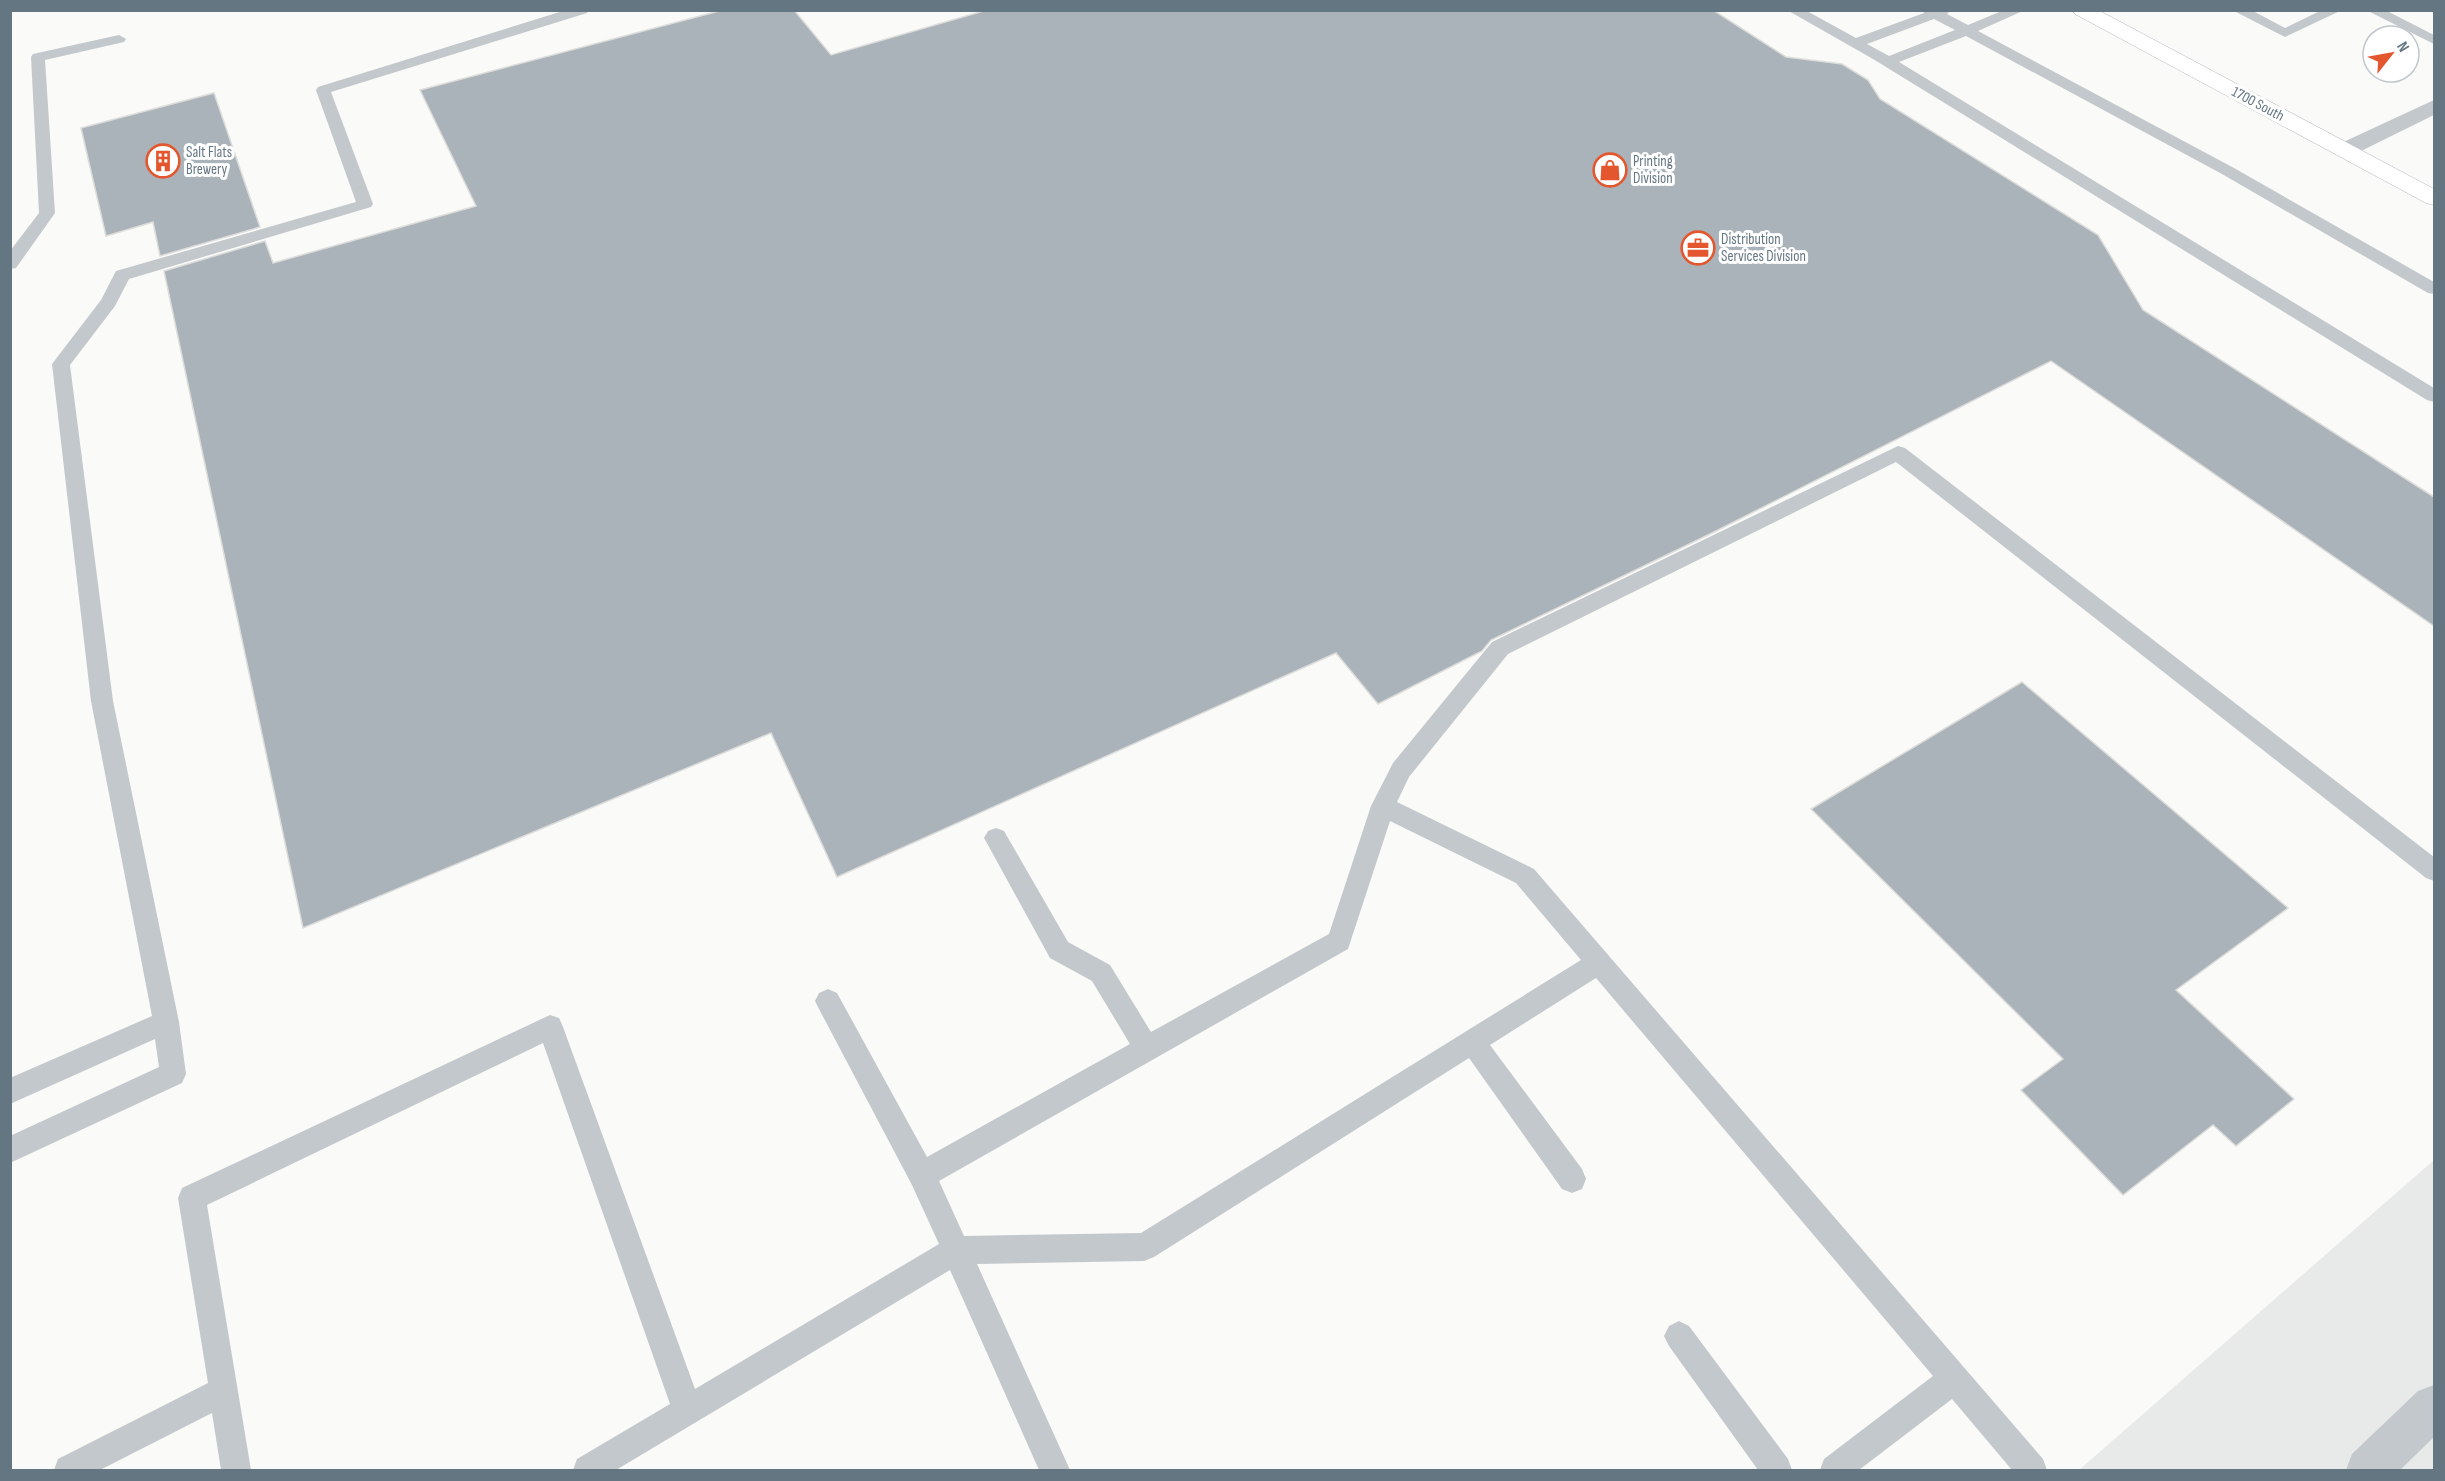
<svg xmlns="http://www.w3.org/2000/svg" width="2445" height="1481" viewBox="0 0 2445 1481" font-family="'Sofia Sans Condensed',sans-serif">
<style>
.built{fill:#e8e9e9}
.building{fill:#aab3b9;stroke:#dcdcda;stroke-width:1.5}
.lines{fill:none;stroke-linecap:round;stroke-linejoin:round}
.secondary-casing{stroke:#b3babf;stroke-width:1}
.lane{fill:#c3c8cc;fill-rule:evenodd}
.street{fill:#c3c8cc;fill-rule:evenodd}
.secondary{fill:#fff;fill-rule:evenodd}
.labels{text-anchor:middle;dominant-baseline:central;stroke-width:6;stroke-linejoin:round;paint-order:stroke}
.far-street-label{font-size:15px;fill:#657683;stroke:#fff}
.far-poi-label{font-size:15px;fill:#657683;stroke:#fff;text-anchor:start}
</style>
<rect width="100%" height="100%" fill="#fafaf8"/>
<!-- built -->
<path class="built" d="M2434,1160V1470H2079Z"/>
<!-- building -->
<path class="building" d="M723,10H794L831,55L987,10H1713L1786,57L1842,64L1868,80L1880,99L2098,235L2143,310L2434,497V626L2051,361L1714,532L1491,640L1482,651L1378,704L1336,653L837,877L771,733L303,928L164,271L265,241L273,263L476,206L420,90Z
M214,93L260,227L160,256L153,222L106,236L81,128Z
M2022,682L2288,908L2176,990L2294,1099L2236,1146L2213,1125L2123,1195L2021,1090L2063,1059L1811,809Z"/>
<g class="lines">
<!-- secondary casing -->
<g class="secondary-casing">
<path id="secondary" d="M2072,10H2098L2434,189V205L2426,203L2075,14Z"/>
</g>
<!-- lane -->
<path class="lane" d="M566,10H589L587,13L331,92L373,204L371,207L129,279L115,306L70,365L113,701L179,1022L186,1074L182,1083L10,1163V1136L159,1067L155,1039L10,1104V1078L152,1016L91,701L52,364L101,300L116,271L356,202L316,90L318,87Z
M1787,10H1805L1856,38L1924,13L1922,10H1951L1947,14L1968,25L2004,10H2025L1978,31L2234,168L2434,282V294L2428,293L2222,174L1966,36L1899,62L2434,388V402L2427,400L1873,59ZM1934,19L1955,30L1889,56L1867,44Z
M2232,10H2251L2285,28L2322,10H2342L2285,37Z
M2366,10H2385L2434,35V44Z
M119,35L126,39L124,42L45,60L55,213L16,268L10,269V251L39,213L31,57L33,54Z
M1898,446L1905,448L2434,857V881L2426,878L1896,462L1508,654L1409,777L1397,802L1534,869L2043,1459L2047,1470H2012L1952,1399L1859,1470H1820L1824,1459L1933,1376L1596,978L1490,1045L1582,1169L1586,1179L1582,1189L1572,1193L1562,1189L1469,1058L1154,1257L1144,1261L977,1264L1070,1470H1039L950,1270L616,1470H573L577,1459L670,1404L543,1043L207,1205L251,1470H221L212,1413L100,1470H54L58,1459L208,1383L178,1198L182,1188L550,1015L559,1018L563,1027L695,1389L939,1244L912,1185L819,1009L815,1001L819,993L828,989L837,993L927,1157L1130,1044L1092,981L1050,958L988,845L984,838L988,831L996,828L1004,831L1068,942L1110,965L1151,1032L1329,934L1371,806L1393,763L1492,642ZM1390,821L1516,883L1581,960L1141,1233L964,1236L939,1181L1348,949Z
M1679,1321L1689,1326L1788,1459L1792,1470H1758L1669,1346L1664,1336L1669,1326Z"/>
<!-- street -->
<path class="street" d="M2434,100V115L2353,155L2345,157L2337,155L2334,150L2337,145Z
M2434,1385V1437L2400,1470H2346L2352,1454L2418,1391Z"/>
<!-- secondary -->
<use href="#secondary" class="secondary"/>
</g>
<!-- icons -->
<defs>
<g id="building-ring" transform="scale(1.725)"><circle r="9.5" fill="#fff" stroke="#e4572e" stroke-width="1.5"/><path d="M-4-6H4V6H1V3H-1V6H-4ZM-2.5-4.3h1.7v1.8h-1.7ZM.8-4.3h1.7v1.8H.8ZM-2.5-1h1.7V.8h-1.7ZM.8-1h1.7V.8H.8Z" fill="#e4572e"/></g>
<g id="shop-ring" transform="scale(1.725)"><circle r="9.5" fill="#fff" stroke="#e4572e" stroke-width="1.5"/><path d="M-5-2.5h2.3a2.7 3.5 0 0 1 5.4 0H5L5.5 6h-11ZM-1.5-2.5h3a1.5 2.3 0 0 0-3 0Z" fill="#e4572e"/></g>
<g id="office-ring" transform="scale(1.725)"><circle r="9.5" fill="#fff" stroke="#e4572e" stroke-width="1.5"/><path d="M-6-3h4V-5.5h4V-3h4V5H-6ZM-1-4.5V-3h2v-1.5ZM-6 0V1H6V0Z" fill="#e4572e"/></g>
</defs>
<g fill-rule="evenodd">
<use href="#building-ring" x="163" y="161"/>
<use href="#shop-ring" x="1610" y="170"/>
<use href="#office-ring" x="1698" y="248"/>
</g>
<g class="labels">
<!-- far-street labels -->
<g class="far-street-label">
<text transform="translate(2258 104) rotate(28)">1700 South</text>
</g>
<!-- far-poi labels -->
<g class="far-poi-label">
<text x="186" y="152">Salt Flats<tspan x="186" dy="17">Brewery</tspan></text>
<text x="1633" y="161">Printing<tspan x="1633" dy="17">Division</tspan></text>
<text x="1721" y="239">Distribution<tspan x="1721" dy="17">Services Division</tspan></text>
</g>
</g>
<!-- border -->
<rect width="2445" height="1481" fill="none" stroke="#657683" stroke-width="24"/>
<!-- north arrow -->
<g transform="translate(2391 54) rotate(59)"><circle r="28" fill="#ffffff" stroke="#c1c8cd" stroke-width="1.5"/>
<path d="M0-4.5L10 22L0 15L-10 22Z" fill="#e4572e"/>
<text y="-9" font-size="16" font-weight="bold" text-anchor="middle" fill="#657683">N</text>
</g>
</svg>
